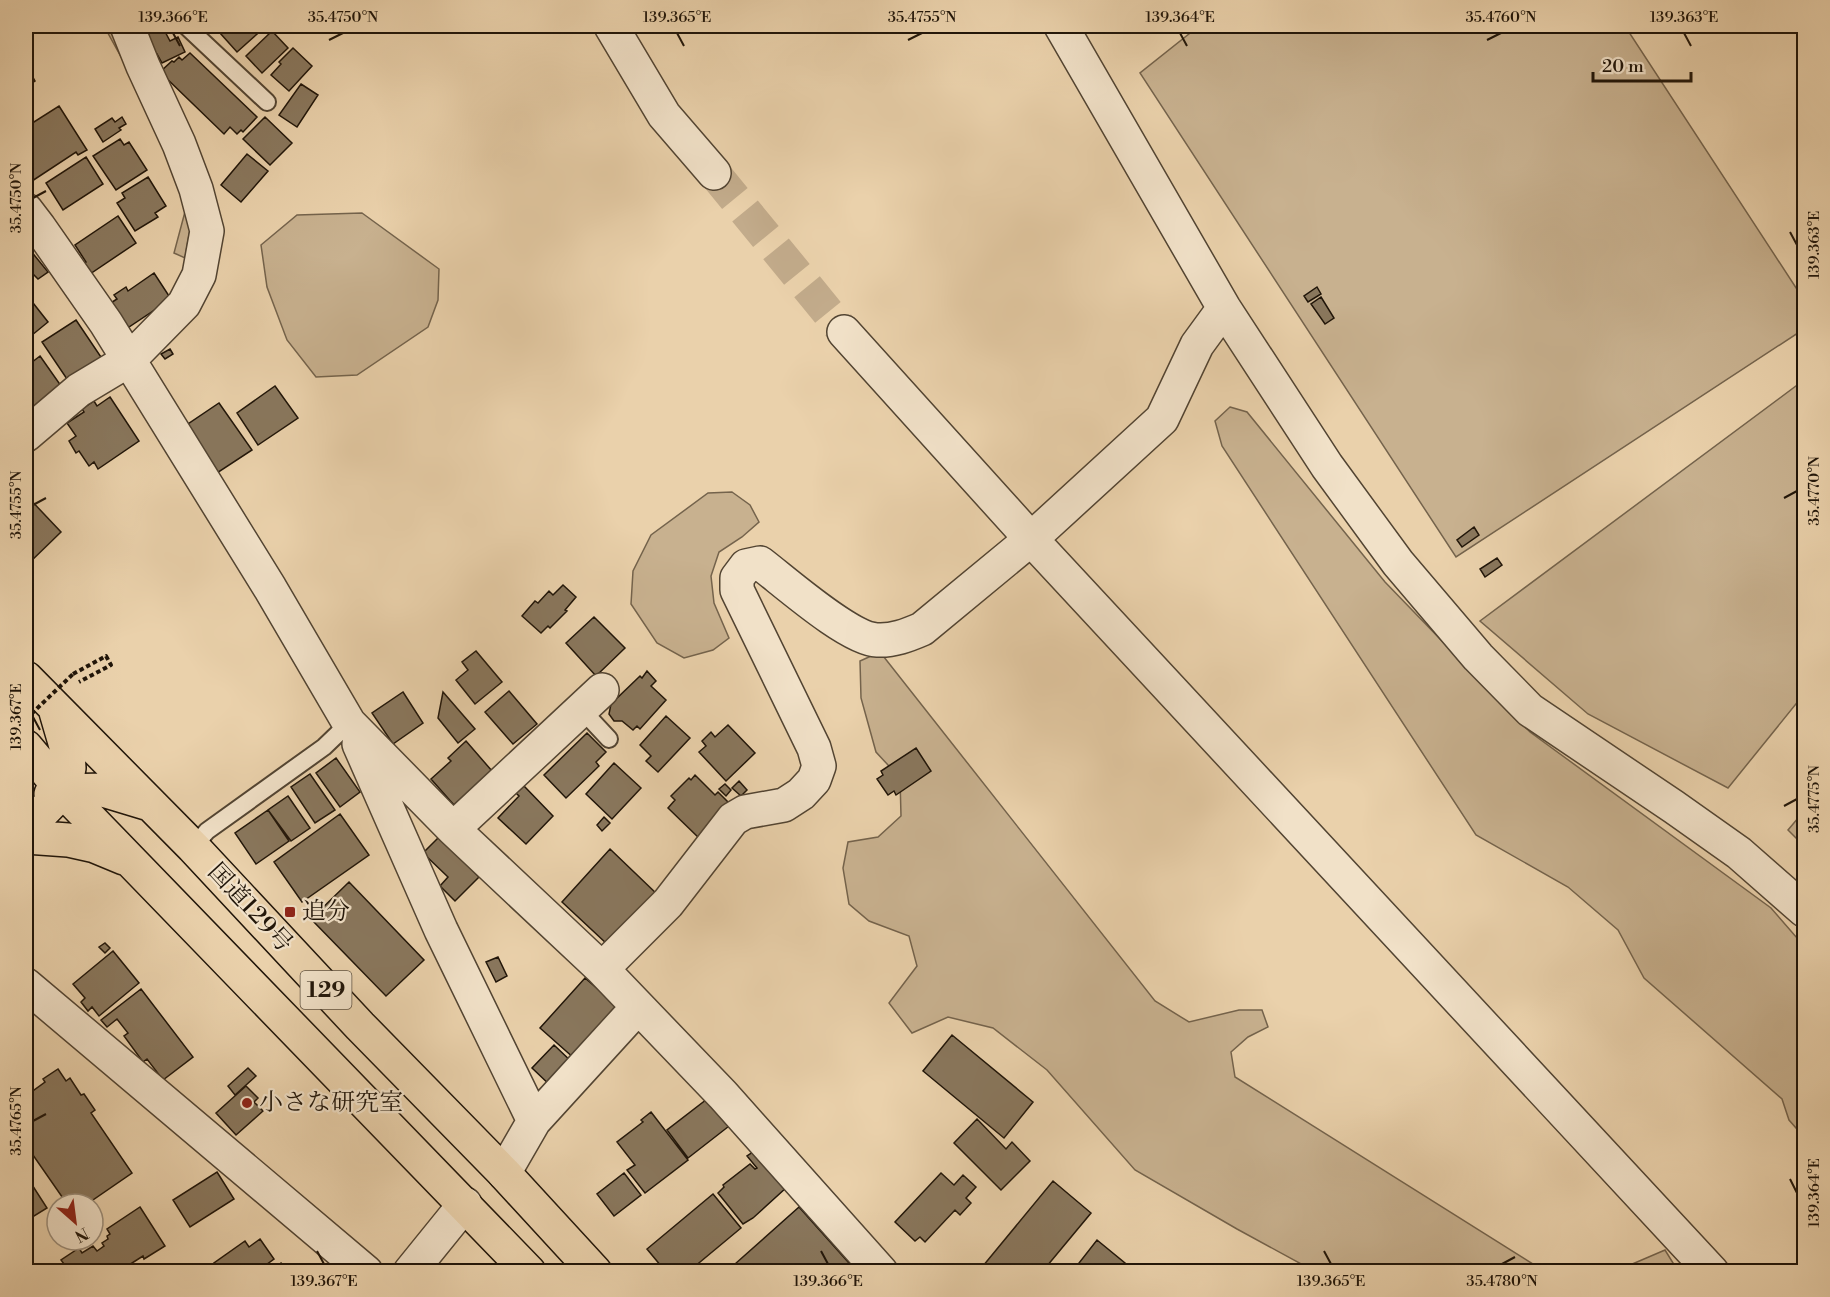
<svg xmlns="http://www.w3.org/2000/svg" width="1830" height="1297" viewBox="0 0 1830 1297" font-family="'Libre Bodoni','Noto Serif JP',serif">
<style>
.green{fill:#c8b18f;stroke:#74634c;stroke-width:1.5}
.building{fill:#89775d;stroke:#201509;stroke-width:1.5}
.lines{fill:none;stroke-linecap:round;stroke-linejoin:round}
.street-tunnel{stroke:#c2ab8b;stroke-width:33;stroke-dasharray:33 16;stroke-linecap:butt}
.lane-casing{stroke:#524432;stroke-width:20}
.street-casing{stroke:#524432;stroke-width:36}
.highway-casing{stroke:#201509;stroke-width:36}
.path{stroke:#201509;stroke-width:4;stroke-dasharray:4.5 3;stroke-linecap:butt}
.lane{stroke:#f1e1c8;stroke-width:16}
.street{stroke:#f1e1c8;stroke-width:33}
.highway{stroke:#ead1ab;stroke-width:33}
.path-bridge{stroke:#201509;stroke-width:4;stroke-dasharray:4.5 3;stroke-linecap:butt}
.ticks{fill:none;stroke:#201509;stroke-width:2}
.poi-dot{fill:#8f2418;stroke:#f1e1c8;stroke-width:2}
.labels{text-anchor:middle;dominant-baseline:central;stroke-width:4.5;stroke-linejoin:round;paint-order:stroke}
.shield{fill:#f1e1c8;stroke:#5f5242;stroke-width:1.5}
.shield-label{font-size:22px;font-weight:bold;fill:#201509}
.street-label{font-size:24px;fill:#201509;stroke:#f1e1c8}
.poi-label{font-size:24px;fill:#201509;stroke:#f1e1c8;text-anchor:start}
.neatline{fill:none;stroke:#201509;stroke-width:2}
.ticks-label{font-size:15px;text-anchor:middle;fill:#201509}
</style>
<rect width="100%" height="100%" fill="#ead1ab"/>
<filter id="stains"><feTurbulence type="fractalNoise" baseFrequency=".00333" numOctaves="4"/><feColorMatrix values="0 0 0 0 .2 0 0 0 0 .09 0 0 0 0 .02 0 0 0 .5 -.17"/></filter>
<radialGradient id="worn" r=".72"><stop offset=".6" stop-color="#630" stop-opacity="0"/><stop offset="1" stop-color="#630" stop-opacity=".3"/></radialGradient>
<!-- green -->
<path class="green" d="M104,26H112L180,152L194,206L185,258L174,253L186,208L173,151Z
M1199,26H1625L1804,300V329L1456,557L1140,73Z
M362,213L439,269L438,300L428,327L357,375L316,377L287,340L267,287L261,245L297,215Z
M1804,380V694L1728,788L1588,714L1480,621Z
M1230,407L1247,412L1385,582L1530,732L1771,908L1804,946V1137L1789,1120L1782,1099L1644,978L1618,930L1568,887L1476,835L1222,446L1215,421Z
M732,492L750,505L759,522L742,537L719,552L711,576L714,603L729,638L713,650L684,658L657,643L631,604L633,571L651,535L708,493Z
M880,652L1155,1001L1189,1022L1239,1010H1262L1268,1027L1248,1037L1231,1052L1235,1077L1544,1271H1314L1237,1229L1135,1170L1047,1070L993,1028L948,1017L912,1033L889,1003L917,966L909,936L869,921L849,904L843,868L848,842L878,837L901,816L900,778L876,752L861,698L860,661Z
M1804,811V846L1788,830Z
M1665,1250L1678,1271H1616Z"/>
<!-- building -->
<path class="building" d="M152,26H162L170,41L178,37L185,52L162,63L157,54L155,55L145,36L150,33L147,28Z
M208,26H221L214,32Z
M228,26H266L237,52L220,33Z
M272,31L288,48L262,73L246,56Z
M293,48L312,66L289,91L271,75L281,64L279,62Z
M190,53L257,117L243,132L241,130L237,134L230,127L224,134L160,72L172,61L174,62L179,57L182,60Z
M26,65L35,81L26,87Z
M301,84L318,95L297,127L279,115Z
M59,106L87,150L78,155L76,152L26,185V127Z
M122,117L126,124L119,128L121,130L103,142L95,129L112,118L115,122Z
M265,117L292,143L270,165L243,139Z
M120,139L124,145L129,142L147,170L116,190L93,156Z
M247,154L268,171L241,202L221,185Z
M86,157L103,184L63,210L46,183Z
M148,177L166,206L155,213L158,217L135,231L117,203L125,198L122,193Z
M118,216L136,243L90,274L83,264L86,262L75,245Z
M26,245L48,272L38,279L34,275L27,281L26,279Z
M154,273L171,299L120,333L103,308L117,299L114,295L126,287L128,291Z
M1317,287L1321,294L1308,302L1304,296Z
M26,294L48,322L26,340Z
M1321,297L1334,318L1325,324L1311,304Z
M76,320L105,363L71,385L42,342Z
M170,349L173,354L165,359L161,354Z
M40,356L66,393L26,415V363L27,366Z
M275,386L298,418L258,445L237,413Z
M110,397L139,441L98,469L94,462L89,466L79,451L76,453L69,441L76,436L67,423L84,412L82,409L94,401L97,406Z
M219,403L252,450L217,473L185,426Z
M26,495L61,532L26,566Z
M1474,527L1479,535L1462,547L1457,540Z
M1497,558L1502,565L1485,577L1480,569Z
M563,585L576,597L565,610L567,611L550,628L548,626L541,633L522,616L535,601L538,603L549,591L553,595Z
M594,617L625,648L596,676L566,643Z
M476,651L502,682L475,704L456,680L468,670L462,662Z
M647,671L656,681L651,686L666,700L640,729L637,726L633,730L622,721H614L609,714L611,704L640,676L642,678Z
M509,691L537,724L513,744L485,712Z
M403,692L423,723L393,744L372,713Z
M443,692L475,729L458,743L438,718Z
M666,716L690,738L658,772L646,761L651,756L640,745Z
M728,725L755,753L726,781L699,752L706,746L702,741L711,732L715,737Z
M587,733L606,752L596,762L599,766L566,798L544,775Z
M466,741L492,771L454,805L431,779L451,761L448,758Z
M916,748L931,771L896,795L894,791L888,795L877,779L883,775L881,771Z
M336,758L360,792L340,807L316,773Z
M614,763L641,788L612,819L586,794Z
M310,774L335,810L315,823L291,787Z
M695,775L715,795L718,792L736,810L699,838L668,808L675,800L671,796L689,778L691,780Z
M739,781L747,790L741,796L732,788Z
M725,784L731,790L726,796L719,789Z
M524,786L553,816L526,844L498,818L519,796L516,793Z
M288,796L310,828L291,841L268,810Z
M268,810L289,841L256,864L235,833Z
M340,814L369,855L302,902L274,862Z
M604,817L610,823L602,831L597,825Z
M439,837L479,877L455,901L440,886L448,877L423,853Z
M610,849L660,897L607,944L562,902Z
M349,882L424,960L386,996L311,919Z
M105,943L110,948L105,953L99,947Z
M113,951L139,983L99,1016L92,1007L88,1011L81,1002L85,998L73,984Z
M498,957L507,976L496,982L486,962Z
M585,978L620,1008L575,1059L540,1028Z
M141,989L193,1057L163,1080L147,1059L143,1062L124,1036L128,1033L117,1019L107,1027L101,1020Z
M952,1035L1033,1102L1004,1138L923,1071Z
M554,1045L575,1065L553,1088L532,1068Z
M248,1068L256,1076L235,1095L228,1086Z
M58,1069L66,1081L70,1078L81,1095L84,1094L95,1110L91,1113L132,1173L87,1204H67L26,1145V1096L45,1082L43,1079Z
M246,1086L258,1098L254,1102L263,1111L236,1135L216,1113Z
M711,1096L733,1123L688,1158L667,1130Z
M651,1112L688,1160L645,1193L627,1170L635,1165L617,1142L643,1122L641,1120Z
M977,1119L1006,1149L1012,1142L1030,1161L1001,1190L954,1143Z
M753,1152L787,1187L753,1218L743,1224L718,1193L724,1187L723,1185L750,1164L755,1169L757,1168L747,1156Z
M217,1172L234,1199L190,1227L173,1200Z
M624,1173L641,1195L614,1216L597,1194Z
M941,1173L954,1185L963,1175L976,1187L966,1198L971,1203L960,1215L955,1210L925,1242L920,1237L915,1241L895,1222Z
M27,1177L47,1208L26,1221V1178Z
M1053,1181L1091,1213L1042,1272H978Z
M713,1194L741,1228L688,1272H666L647,1249Z
M140,1207L165,1246L144,1259L143,1256L118,1272H66L62,1266L64,1264L61,1260L79,1248L82,1253L93,1246L97,1251L104,1246L102,1243L108,1239L107,1236L110,1234L107,1229Z
M799,1207L857,1272H727L735,1264Z
M260,1239L274,1259L256,1272H221L214,1263L245,1241L249,1247Z
M1097,1240L1136,1272H1072Z
M281,1263L287,1272H269Z"/>
<g class="lines">
<!-- street-tunnel -->
<path class="street-tunnel" d="M714,173L844,332"/>
<!-- lane casing -->
<g class="lane-casing">
<path id="lane" d="M186,26L267,102
M581,709L609,739
M193,847L207,831L324,747L349,723"/>
</g>
<!-- street casing -->
<g class="street-casing">
<path id="street" d="M611,26L664,115L714,173
M1061,26L1224,308L1327,466L1398,563L1478,657L1530,710L1674,807L1739,853L1804,910
M26,210L39,227L106,323L270,588L349,723L453,829L602,969L723,1095L881,1272
M844,332L1031,539L1712,1272
M26,435L79,390L129,360L184,304L199,275L207,231L196,189L179,144L143,66L127,26
M359,744L441,930L534,1121L504,1173
M453,829L602,690
M602,969L668,903L733,819L745,812L784,805L801,794L814,780L819,766L814,748L737,590V578L746,566L760,563C785,582 849,639 877,640C893,641 908,635 922,629L1031,539L1162,419L1197,345L1224,308
M26,985L366,1272
M534,1121L638,1007
M410,1272L465,1204"/>
</g>
<!-- highway casing -->
<g class="highway-casing">
<path id="highway" d="M26,678L193,847L360,1026L504,1173L595,1272
M26,747L63,791L529,1272
M51,794L63,791L103,790L146,803
M26,829L63,791L69,768L68,753L56,712
M26,837L68,840L95,846L124,858"/>
</g>
<!-- path -->
<path class="path" d="M73,674L106,656L111,665L79,682"/>
<!-- lane -->
<use href="#lane" class="lane"/>
<!-- street -->
<use href="#street" class="street"/>
<!-- highway -->
<use href="#highway" class="highway"/>
<!-- path-bridge -->
<path class="path-bridge" d="M26,719L73,674"/>
</g>
<!-- ticks -->
<path class="ticks" d="M173,33L180,46M677,33L684,46M1180,33L1187,46M1684,33L1691,46M329,40L343,33M908,40L922,33M1487,40L1501,33M33,198L46,191M1790,232L1797,245M1784,498L1797,491M33,505L46,498M33,717L40,730M1784,806L1797,799M33,1121L46,1114M1790,1179L1797,1193M317,1251L324,1264M821,1251L828,1264M1324,1251L1331,1264M1502,1264L1515,1257"/>
<!-- markers -->
<g class="poi-dot">
<rect x="284" y="906" width="12" height="12" rx="3"/>
<circle cx="247" cy="1103" r="6"/>
</g>
<g class="labels">
<!-- shield labels -->
<rect class="shield" x="300.5" y="971" width="51" height="38" rx="4.5"/>
<g class="shield-label">
<text x="326" y="990">129</text>
</g>
<!-- street labels -->
<g class="street-label">
<text transform="translate(250 908) rotate(47)">国道129号</text>
</g>
<!-- poi labels -->
<g class="poi-label">
<text x="302" y="912">追分</text>
<text x="259" y="1103">小さな研究室</text>
</g>
</g>
<!-- margin -->
<rect width="1830" height="1297" fill="none" stroke="#ead1ab" stroke-width="66"/>
<!-- north arrow -->
<g transform="translate(75 1222) rotate(152)"><circle r="28" fill="#f1e1c8" stroke="#9d8f7c" stroke-width="1.5"/>
<path d="M0-4.5L10 22L0 15L-10 22Z" fill="#8f2418"/>
<text y="-9" font-size="16" font-weight="bold" text-anchor="middle" fill="#201509">N</text>
</g>
<!-- scale -->
<path d="M1593 72v9h98v-9" fill="none" stroke="#201509" stroke-width="3"/>
<text x="1602" y="72" font-size="18" fill="#201509" stroke="#f1e1c8" stroke-width="4.5" paint-order="stroke">20 m</text>
<rect x="33" y="33" width="1764" height="1231" class="neatline"/>
<g class="ticks-label">
<text x="173" y="22">139.366°E</text>
<text x="343" y="22">35.4750°N</text>
<text x="677" y="22">139.365°E</text>
<text x="922" y="22">35.4755°N</text>
<text x="1180" y="22">139.364°E</text>
<text x="1501" y="22">35.4760°N</text>
<text x="1684" y="22">139.363°E</text>
<text transform="translate(16 198) rotate(-90)" y="5">35.4750°N</text>
<text transform="translate(1814 245) rotate(-90)" y="5">139.363°E</text>
<text transform="translate(1814 491) rotate(-90)" y="5">35.4770°N</text>
<text transform="translate(16 505) rotate(-90)" y="5">35.4755°N</text>
<text transform="translate(16 717) rotate(-90)" y="5">139.367°E</text>
<text transform="translate(1814 799) rotate(-90)" y="5">35.4775°N</text>
<text transform="translate(16 1121) rotate(-90)" y="5">35.4765°N</text>
<text transform="translate(1814 1193) rotate(-90)" y="5">139.364°E</text>
<text x="324" y="1286">139.367°E</text>
<text x="828" y="1286">139.366°E</text>
<text x="1331" y="1286">139.365°E</text>
<text x="1502" y="1286">35.4780°N</text>
</g>
<rect width="100%" height="100%" filter="url(#stains)"/>
<rect width="100%" height="100%" fill="url(#worn)"/>
</svg>
